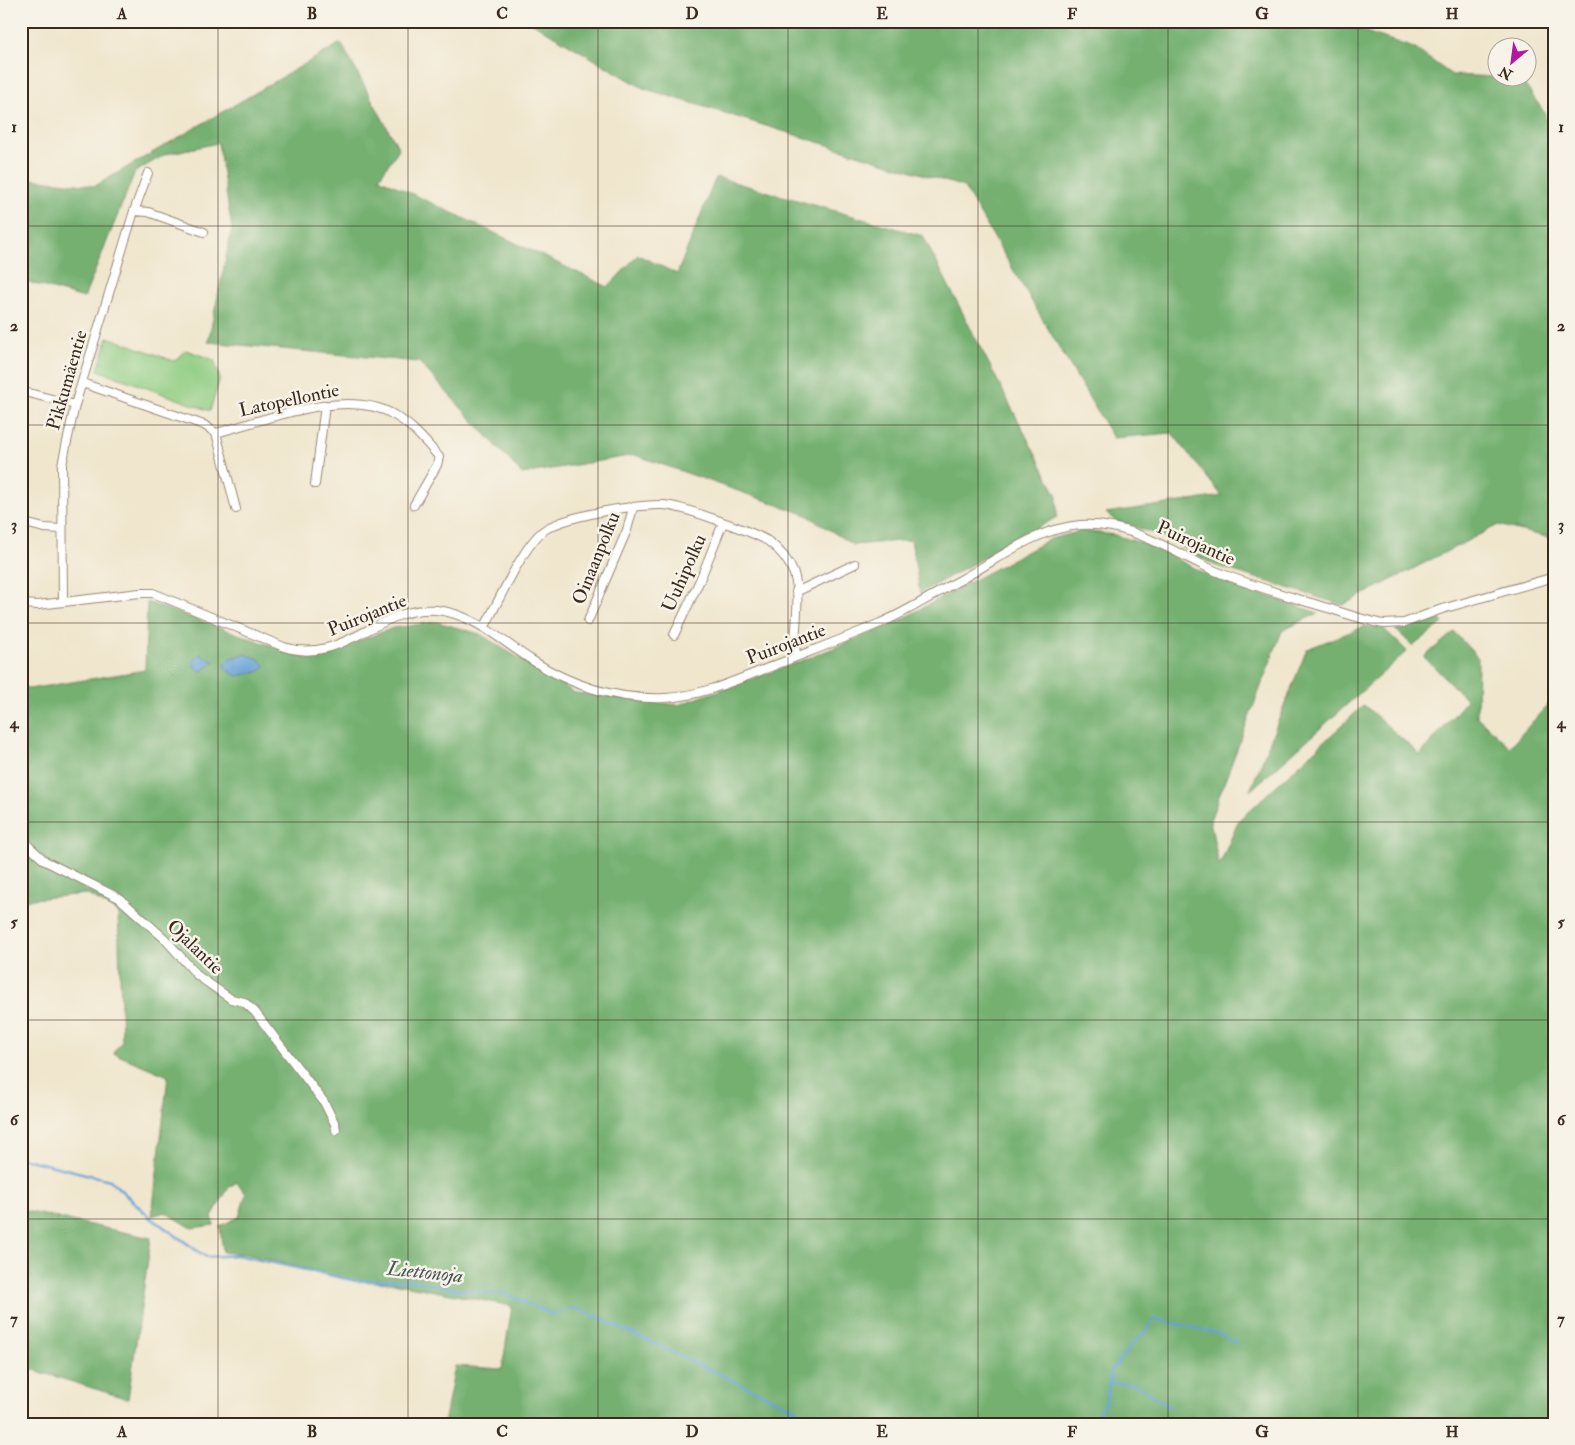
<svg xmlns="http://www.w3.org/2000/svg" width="1575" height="1445" viewBox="0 0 1575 1445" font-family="'IM FELL Double Pica',serif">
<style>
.green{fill:#91cd83;stroke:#667c50}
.forest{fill:#74b071;stroke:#586d48}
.water{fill:#64a1d5;stroke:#50667a}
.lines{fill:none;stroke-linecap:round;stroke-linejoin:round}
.stream{stroke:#64a1d5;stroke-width:2.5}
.minor-casing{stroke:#968876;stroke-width:10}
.minor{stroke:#fff;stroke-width:8}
.grid{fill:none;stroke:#3b2a1e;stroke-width:1;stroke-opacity:0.55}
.labels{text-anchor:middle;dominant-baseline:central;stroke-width:5;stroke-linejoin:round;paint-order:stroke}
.street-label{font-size:19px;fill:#3b2a1e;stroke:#f7f3e8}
.water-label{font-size:20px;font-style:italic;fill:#49545e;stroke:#f7f3e8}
.neatline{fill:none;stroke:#3b2a1e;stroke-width:2}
.grid-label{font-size:16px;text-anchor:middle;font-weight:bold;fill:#3b2a1e}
</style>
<rect width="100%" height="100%" fill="#f7f3e8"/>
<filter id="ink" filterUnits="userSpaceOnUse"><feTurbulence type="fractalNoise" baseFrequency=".02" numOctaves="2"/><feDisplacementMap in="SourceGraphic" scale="10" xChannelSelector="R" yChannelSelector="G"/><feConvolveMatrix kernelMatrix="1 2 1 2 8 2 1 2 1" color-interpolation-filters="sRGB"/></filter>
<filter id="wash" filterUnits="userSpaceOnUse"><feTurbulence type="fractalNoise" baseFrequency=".0096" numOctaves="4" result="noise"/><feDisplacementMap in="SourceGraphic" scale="20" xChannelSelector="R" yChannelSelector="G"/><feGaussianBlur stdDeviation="1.12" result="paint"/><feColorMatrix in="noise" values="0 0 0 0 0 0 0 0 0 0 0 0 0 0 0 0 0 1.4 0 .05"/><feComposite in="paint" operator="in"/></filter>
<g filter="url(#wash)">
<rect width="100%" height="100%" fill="#f0e6cd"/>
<!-- green -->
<path class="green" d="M108,337L174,361L186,350L214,360L220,378L210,411L98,370Z"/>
<!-- forest -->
<path class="forest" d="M529,21H780L784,26L793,21H1351L1354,28L1414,48L1452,75L1520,78L1544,112L1554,148V539L1498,525L1343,605L1214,565L1157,534L1117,522L1106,513L1222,496L1172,433L1113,438L964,187L643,88Z
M341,43L399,149L379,178L608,287L638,255L677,274L716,177L923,236L1057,496V517L920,593L911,540L853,545L807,515L635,455L522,474L419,362L208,342L232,229L218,143L166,154L135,172L84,298L21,280V178L95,186Z
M1082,531L1115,535L1154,547L1207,575L1318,613L1282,631L1210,820L1219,866L1239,820L1364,705L1420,755L1467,700L1424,657L1454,632L1478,658L1477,717L1510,747L1552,700L1554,701V765L1547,769L1554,782V1424H444L455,1366L502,1369L512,1306L393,1283L356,1281L245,1254L223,1252L220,1226L239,1217L246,1194L237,1182L229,1187L212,1216L214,1225L192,1228L165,1212L152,1216L168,1076L113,1053L122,1041L118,912L86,894L21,900V685L29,689L145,670L147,602L309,659L393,628L437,622L480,634L575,693L678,705L796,663L889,626L1050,539Z
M1436,614L1443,623L1413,646L1396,630Z
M1366,626L1384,629L1407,651L1250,791L1307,649Z
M21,1210L151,1238L128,1399L21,1366Z"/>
<!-- water -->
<path class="water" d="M200,654L214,662L203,671L197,670L192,661Z
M245,654L259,659L265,665L261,671L237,676L225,669V663L230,658Z"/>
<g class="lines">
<!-- stream -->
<path class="stream" d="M21,1158L110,1180L151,1218L206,1257L237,1255L356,1281L408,1280L461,1290L507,1294L553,1315L577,1308L827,1424
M1109,1383L1135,1384L1170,1407
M1091,1424L1106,1402L1111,1370C1120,1363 1123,1354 1131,1346C1142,1335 1146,1334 1154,1319L1217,1333L1237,1343"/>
</g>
</g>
<g filter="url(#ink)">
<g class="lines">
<!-- minor casing -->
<g class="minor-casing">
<path id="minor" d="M134,211L148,212L204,232
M82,383L204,425L216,433C266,420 347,387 394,415C412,425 426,442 439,457L437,465L414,505
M21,391L75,405
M216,433L236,509
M315,484L325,405
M21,522L44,528L62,529
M796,592L855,564
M63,602L62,465L75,405L134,211L148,173
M21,604L38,605L140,593H153L284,647C343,666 379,605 436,610C471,613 501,640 530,659C570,685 616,700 665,698C702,696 739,679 773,666C808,652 844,639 878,624C907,612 934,594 962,579C1000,558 1035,529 1080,525C1129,521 1171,551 1213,570C1248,585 1285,595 1321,606C1342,612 1362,620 1384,624L1404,623L1442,609L1554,577
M588,621L627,530L633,508
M484,628C497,605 525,541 546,529C570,515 636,504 664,505C682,506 753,532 768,541C779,549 789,561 794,574C802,599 793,630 796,657
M674,635L700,580L723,523
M21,839L45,861L119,898L164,938L198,976L231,999L244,1002L255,1012L324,1102L335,1124L336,1130"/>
</g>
<!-- minor -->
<use href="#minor" class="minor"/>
</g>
</g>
<!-- grid -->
<path class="grid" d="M218,21V1424M408,21V1424M598,21V1424M788,21V1424M978,21V1424M1168,21V1424M1358,21V1424M21,226H1554M21,425H1554M21,623H1554M21,822H1554M21,1020H1554M21,1219H1554"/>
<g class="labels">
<!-- street labels -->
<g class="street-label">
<text transform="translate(67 380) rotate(-74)">Pikkumäentie</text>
<text transform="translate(289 400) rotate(-12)">Latopellontie</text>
<text transform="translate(1196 543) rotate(24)">Puirojantie</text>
<text transform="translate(596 558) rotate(-68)">Oinaanpolku</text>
<text transform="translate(684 573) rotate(-66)">Uuhipolku</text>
<text transform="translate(367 615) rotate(-22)">Puirojantie</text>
<text transform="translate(786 644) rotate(-21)">Puirojantie</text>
<text transform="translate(195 947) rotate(44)">Ojalantie</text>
</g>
<!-- water labels -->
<g class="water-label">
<text transform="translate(425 1272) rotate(6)">Liettonoja</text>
</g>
</g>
<!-- margin -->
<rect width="1575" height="1445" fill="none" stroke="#f7f3e8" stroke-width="55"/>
<!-- north arrow -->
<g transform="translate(1512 62) rotate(209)"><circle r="24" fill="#f7f3e8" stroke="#aca397"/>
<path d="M0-4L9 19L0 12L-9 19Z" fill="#b5179e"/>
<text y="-8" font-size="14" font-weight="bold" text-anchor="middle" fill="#3b2a1e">N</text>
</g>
<rect x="28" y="28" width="1520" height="1390" class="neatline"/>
<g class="grid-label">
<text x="122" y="19">A</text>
<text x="312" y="19">B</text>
<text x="502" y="19">C</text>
<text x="692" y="19">D</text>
<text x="882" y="19">E</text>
<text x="1072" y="19">F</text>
<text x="1262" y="19">G</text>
<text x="1452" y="19">H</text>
<text x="14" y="132">1</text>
<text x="1561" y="132">1</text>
<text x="14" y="331">2</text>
<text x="1561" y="331">2</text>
<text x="14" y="530">3</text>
<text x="1561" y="530">3</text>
<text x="14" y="728">4</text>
<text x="1561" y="728">4</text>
<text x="14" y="927">5</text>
<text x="1561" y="927">5</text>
<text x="14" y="1125">6</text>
<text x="1561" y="1125">6</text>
<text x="14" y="1324">7</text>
<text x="1561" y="1324">7</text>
<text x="122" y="1437">A</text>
<text x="312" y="1437">B</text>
<text x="502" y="1437">C</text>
<text x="692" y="1437">D</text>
<text x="882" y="1437">E</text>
<text x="1072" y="1437">F</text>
<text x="1262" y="1437">G</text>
<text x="1452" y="1437">H</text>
</g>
</svg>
